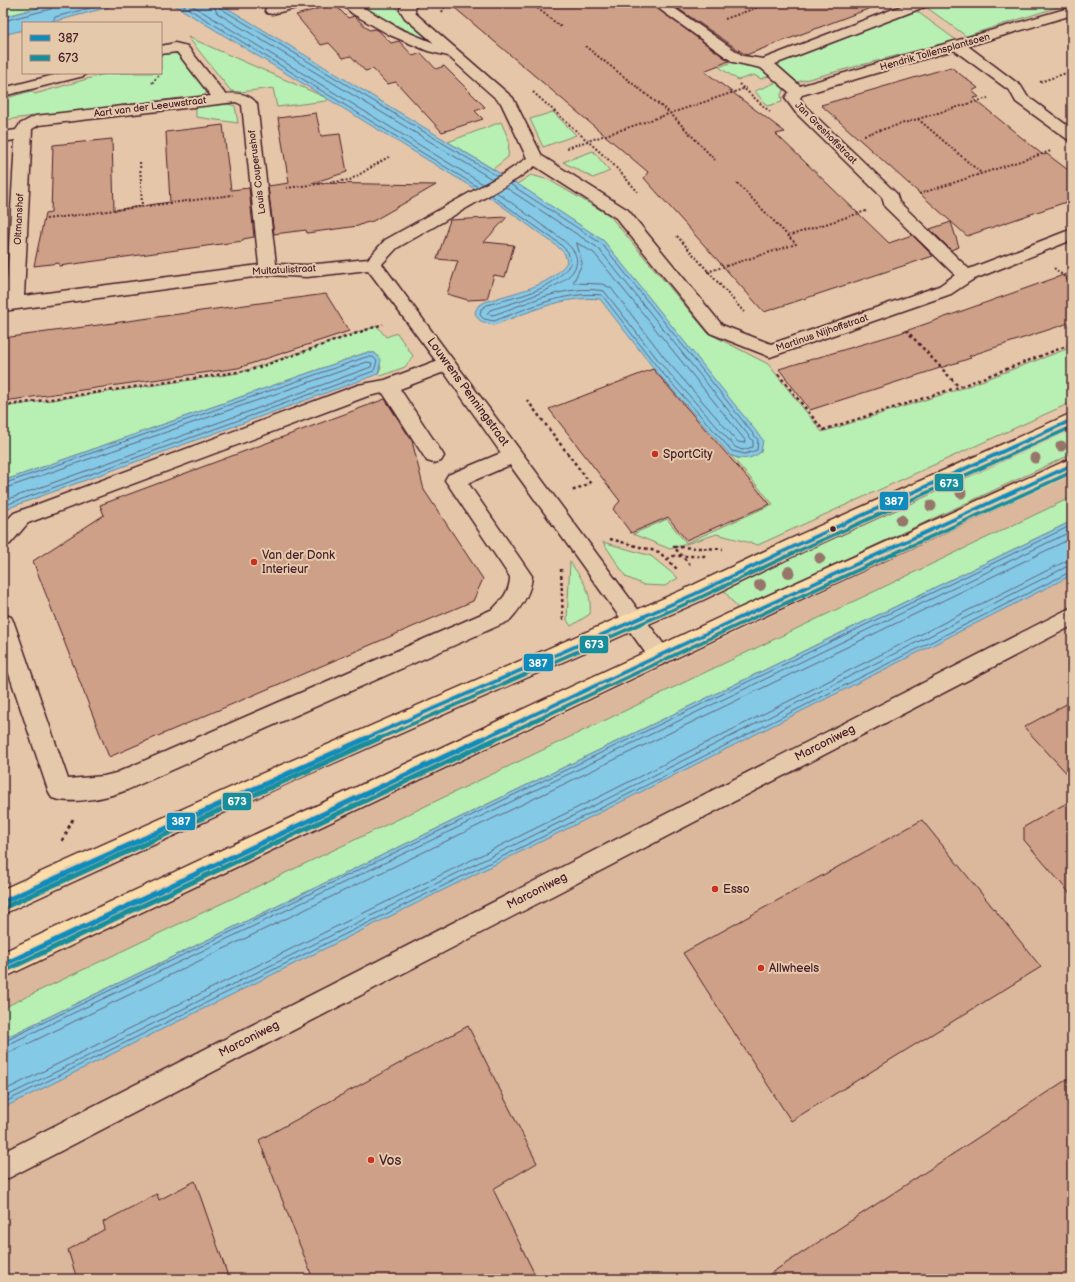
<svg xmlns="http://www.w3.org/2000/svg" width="1075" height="1282" viewBox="0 0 1075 1282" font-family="'Balsamiq Sans',sans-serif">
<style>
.built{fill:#dbb89c}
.green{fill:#b8efb2;stroke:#81876e}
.water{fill:#84c9e6;stroke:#6d859b}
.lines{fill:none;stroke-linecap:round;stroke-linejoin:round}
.shore{stroke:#616376;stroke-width:1}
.building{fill:#cea087;stroke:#4a1f2b}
.minor-casing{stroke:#4a1f2b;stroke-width:3}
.major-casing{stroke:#4a1f2b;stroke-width:3}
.path-far2{stroke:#4a1f2b;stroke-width:2;stroke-dasharray:2 2;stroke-linecap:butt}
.path-far1{stroke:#4a1f2b;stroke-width:2.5;stroke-dasharray:3 3;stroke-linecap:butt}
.path{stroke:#4a1f2b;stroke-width:3;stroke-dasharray:3.5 3.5;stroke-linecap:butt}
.minor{fill:#e4c9ab;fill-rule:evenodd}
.major{fill:#fbddab;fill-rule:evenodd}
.bus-1-far1-casing{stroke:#e4c9ab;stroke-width:6}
.bus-1-casing{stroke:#e4c9ab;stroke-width:8}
.bus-2-far1-casing{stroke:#e4c9ab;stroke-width:6}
.bus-2-casing{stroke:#e4c9ab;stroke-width:8}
.bus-1-far1{stroke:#0f8cbd;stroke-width:3.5}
.bus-1{stroke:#0f8cbd;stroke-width:5}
.bus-2-far1{stroke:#168e9c;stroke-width:3.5}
.bus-2{stroke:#168e9c;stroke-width:5}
.tree{fill:#96766a}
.poi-dot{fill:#c8321e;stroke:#e4c9ab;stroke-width:1.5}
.bus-dot{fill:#4a1f2b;stroke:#e4c9ab;stroke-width:1.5}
.labels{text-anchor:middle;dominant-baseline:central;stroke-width:4;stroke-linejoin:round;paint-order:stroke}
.far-street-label{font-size:10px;fill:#4a1f2b;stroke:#e4c9ab}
.street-label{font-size:12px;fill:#4a1f2b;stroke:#e4c9ab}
.poi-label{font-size:12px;fill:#4a1f2b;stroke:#e4c9ab;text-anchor:start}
.near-poi-label{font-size:14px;fill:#4a1f2b;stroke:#e4c9ab;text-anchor:start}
.line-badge{stroke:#e4c9ab;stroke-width:1.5}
.badge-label{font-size:11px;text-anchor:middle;font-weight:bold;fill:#fff}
</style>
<rect width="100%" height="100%" fill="#e5c6a8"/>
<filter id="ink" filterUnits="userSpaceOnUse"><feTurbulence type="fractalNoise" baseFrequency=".025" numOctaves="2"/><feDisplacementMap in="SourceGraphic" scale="8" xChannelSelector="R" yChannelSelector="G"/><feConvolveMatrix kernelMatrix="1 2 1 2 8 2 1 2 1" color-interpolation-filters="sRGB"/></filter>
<g filter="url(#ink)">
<!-- built -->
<path class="built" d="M1072,474V1279H3V979Z"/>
<!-- green -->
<path class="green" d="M3,3H57L3,17Z
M359,3H397L396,8L433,44L373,13Z
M937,3H1071L966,36L926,7Z
M915,10L956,40L797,82L774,64Z
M188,37L329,99L326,101L277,107L273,88L240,92L231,91Z
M166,53L179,54L207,91L205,95L3,120V99L31,91L35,94L108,73H161V54Z
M735,61L746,66H760L769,76L761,79L754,75L738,80L719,67Z
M777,82L785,89L781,94L782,102L767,106L755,91Z
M228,104L235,106L238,123L196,117V107Z
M553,112L576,135L543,147L530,119Z
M501,122L509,140L508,157L493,169L448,142Z
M593,151L610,171L593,178L563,162Z
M531,175L549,180L609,215L708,333L768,364L822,432L960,389L1072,347V402L758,545L717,534L670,549L633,534L667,519L686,543L773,504L730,455L740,459L604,241L517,184Z
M377,326L386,337L397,333L413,356L405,367L381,376L378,374L381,367L375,353H365L3,481V407L239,373Z
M1072,429V454L738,609L723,589Z
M1072,497V521L3,1039V1008Z
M603,542L651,556L678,578L665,586L644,585L626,577Z
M570,562C583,581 592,591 590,614L571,626L567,620Z"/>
<!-- water -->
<path class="water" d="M57,3H124L49,23H23V30L3,35V17Z
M171,3H219L524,188L604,241L763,440L761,452C750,460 742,460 730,455L655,370L600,299C564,295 527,313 494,325C485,323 477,322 475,312L478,306L485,302C513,292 550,288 567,262L565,254L557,246L498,203Z
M365,353H375L381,360L378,374L3,510V481Z
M1072,521V575L609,808L3,1108V1039Z"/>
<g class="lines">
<!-- shore -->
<path class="shore" d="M179,3L478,187
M188,3L483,184
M213,3L217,13L492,179
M218,3L220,8L497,176
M3,21L51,9L55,3
M52,23L55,17L109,3
M496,192C512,203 528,215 543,226C553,233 564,239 572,249C598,282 508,304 490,310L487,314L493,315C529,303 565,284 604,291L662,365L735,447L742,450L753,447V441L598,248L505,187
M491,195L559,243L568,252L571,263C552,292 518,296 487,305L481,309L480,315L484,319L494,321C529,308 564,291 602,295L658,368L732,451L745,454L757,450L758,440L602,244L510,184
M577,243L594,253L745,440L744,443L738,442L667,361L611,288L602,284L573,283L582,264Z
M3,484L366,357H373L377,361L374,371L3,506
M3,489L367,362L372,363L371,367L3,501
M3,1042L1072,525
M3,1047L1072,531
M3,1053L11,1052L1072,538
M3,1091L603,795L1064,562L1072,560
M3,1098L605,800L1066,567L1072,566
M3,1103L607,805L1072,571"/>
</g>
<!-- building -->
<path class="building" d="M449,3H650L729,61L704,71L785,132L776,134L889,243L912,235L933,256L764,312L644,178L648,172Z
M670,3H875L876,6L746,55Z
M334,4L348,18L354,16L369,30L376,29L379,31L391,43L399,41L413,56L421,53L436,69L444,66L485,107L475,111L483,119L442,132L396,82L387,84L373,69L365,71L351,56L343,58L329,43L321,45L296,15Z
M951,67L978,88L972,91L979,97L973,98L1043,155L1047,154L1072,173V200L967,236L821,105Z
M316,113L321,136L340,134L347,172L312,183L436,185L373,221L365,223L358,226L307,233L306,230L274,234L268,186L289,183L278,118Z
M223,125L231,190L249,188L254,237L243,239V241L59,266V263L34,266L45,214L51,213L53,145L112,139L114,210L170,202L166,132Z
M507,217L484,242L514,245L505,277L494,275L487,299L468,300L447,294L458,261L437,259L450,220Z
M951,222L959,247L951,250L930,229Z
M1072,272V322L969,356L971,358L810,410L779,369L900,333Z
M326,294L349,331L238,368L4,401L3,338Z
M653,369L770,504L686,540L668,517L631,533L613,509L620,501L549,409Z
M385,399L412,441L424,490L483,579L473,601L109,757L33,561L104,515L100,505Z
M1072,701V779L1024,727Z
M1072,800V896L1024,840V827Z
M922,820L1041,967L791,1121L683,953Z
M468,1026L537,1163L493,1189L537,1279H313L259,1140Z
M1072,1076V1279H762Z
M195,1181L229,1279H77L68,1250L105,1229L103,1222L157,1194L159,1200Z"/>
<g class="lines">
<!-- minor casing -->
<g class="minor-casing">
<path id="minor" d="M283,3H306L304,6L272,14L267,13L265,10L267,7Z
M340,3H356L400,29L434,43L405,18L400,10L401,3H415V13L513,98L542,156L628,210L722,325L771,344L939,286L955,275L885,207L882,197L796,113L785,98L789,92L761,68L733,62L651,3H667L743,56L763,59L909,3H929L927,6L775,64L800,86L1072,7V15L968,46L1021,86L1027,96L1072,129V141L1067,139L1016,102L1010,91L954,50L802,95L800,98L806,107L896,193L899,202L969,269L1072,229V240L972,280L951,294L770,357L710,333L616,218L535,166L517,179L397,248L382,264L668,650L671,656L668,662L660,665L652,662L510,465L468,483L532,576C531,594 520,609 509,621L127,790C107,798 72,805 52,798L48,790L3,656V614L11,617L14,623L68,779L104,776L116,773L493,609C502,600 510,591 510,577L445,480L448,475L501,453L444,372L400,389L441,451L444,456L441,461L434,463L427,461L383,393L368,396L28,523L10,544L3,546V524L14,513L358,385L385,380L436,361L368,270L307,277L268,275L3,311V299H6L15,140L3,142V132L16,130L20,124L35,116L211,96L177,52L161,54V46L175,43L187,46L225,94C237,93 249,93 257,104L276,264L307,265L368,259L385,240L505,173L527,158L501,103L448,56L428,51L390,35L353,14ZM236,102L242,105L259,265L24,296L32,129L39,125Z
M62,73H86L84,76L3,96V88Z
M1072,607V626L3,1181V1152Z"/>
</g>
<!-- major casing -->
<g class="major-casing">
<path id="major" d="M1072,413V428L802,552L703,600L295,780L3,914V889L279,766L687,588L788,540Z
M1072,458V473L743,626L3,978V952L727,614Z"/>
</g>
<!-- path-far2 -->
<path class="path-far2" d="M442,3L446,6
M531,3L561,27
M442,12L446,4L449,3
M725,19L770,3
M585,46L670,113L715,160
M1040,82L1072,71
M152,83L161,73
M739,84L770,112
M533,92L611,162L638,192
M918,119L981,173
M864,135L988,98
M567,148L746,88
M140,162L142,206
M286,188L350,180L390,156
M919,194L1051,151
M46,219L233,195
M677,236L744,312
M788,236L866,211
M1054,268L1072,283
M707,272L796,244L737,183"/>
<!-- path-far1 -->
<path class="path-far1" d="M906,330L959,387
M778,374L823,430L959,387L1072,344
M527,400L590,483L572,491
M3,406L251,370L383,324
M610,539L659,552L678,570
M667,559L673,556H707
M690,565L674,547L723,549
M561,569L563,622"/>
<!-- path -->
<path class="path" d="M62,841L73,819"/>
<!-- minor -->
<use href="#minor" class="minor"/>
<!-- major -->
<use href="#major" class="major"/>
<!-- bus-1-far1 casing -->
<g class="bus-1-far1-casing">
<path id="bus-1-far1" d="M364,739L695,594L795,546L1072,420
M482,739L735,620L1072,465"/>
</g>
<!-- bus-1 casing -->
<g class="bus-1-casing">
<path id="bus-1" d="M3,902L367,738
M3,965L484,738"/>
</g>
<!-- bus-2-far1 casing -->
<g class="bus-2-far1-casing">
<path id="bus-2-far1" d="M378,739L697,599L798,551L1072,427
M496,739L738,625L1072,472"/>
</g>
<!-- bus-2 casing -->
<g class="bus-2-casing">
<path id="bus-2" d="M5,907L380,738
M6,970L498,738"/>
</g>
<!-- bus-1-far1 -->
<use href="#bus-1-far1" class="bus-1-far1"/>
<!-- bus-1 -->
<use href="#bus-1" class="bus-1"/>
<!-- bus-2-far1 -->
<use href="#bus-2-far1" class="bus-2-far1"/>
<!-- bus-2 -->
<use href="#bus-2" class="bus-2"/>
</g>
<!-- trees -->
<g class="tree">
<circle cx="1061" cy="446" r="5.5"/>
<circle cx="1035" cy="458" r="5.5"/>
<circle cx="961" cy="493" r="5.5"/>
<circle cx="931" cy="506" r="5.5"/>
<circle cx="901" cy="520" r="5.5"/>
<circle cx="820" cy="558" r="5.5"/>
<circle cx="789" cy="572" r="6"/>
<circle cx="760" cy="585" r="6"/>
</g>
</g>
<!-- markers -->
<g class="poi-dot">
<circle cx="655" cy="454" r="4"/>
<circle cx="254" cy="562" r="4"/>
<circle cx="715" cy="889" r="4"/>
<circle cx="761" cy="968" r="4"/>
<circle cx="371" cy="1160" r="4"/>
</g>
<circle class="bus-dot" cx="833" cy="529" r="3.5"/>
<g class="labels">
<!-- far-street labels -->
<g class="far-street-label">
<text transform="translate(935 52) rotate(-16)">Hendrik Tollensplantsoen</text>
<text transform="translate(150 107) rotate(-7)">Aart van der Leeuwstraat</text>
<text transform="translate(826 133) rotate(45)">Jan Greshoffstraat</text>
<text transform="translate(257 172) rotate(-97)">Louis Couperushof</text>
<text transform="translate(19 219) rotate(-87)">Oltmanshof</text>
<text transform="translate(284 270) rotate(-3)">Multatulistraat</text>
<text transform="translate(822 333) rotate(-19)">Martinus Nijhoffstraat</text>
</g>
<!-- street labels -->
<g class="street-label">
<text transform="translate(468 392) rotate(54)">Louwrens Penningstraat</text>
<text transform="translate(825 743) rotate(-27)">Marconiweg</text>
<text transform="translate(537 891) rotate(-27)">Marconiweg</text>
<text transform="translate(249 1039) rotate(-27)">Marconiweg</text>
</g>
<!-- poi labels -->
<g class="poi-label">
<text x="663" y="454">SportCity</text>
<text x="262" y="555">Van der Donk<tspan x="262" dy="14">Interieur</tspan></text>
<text x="723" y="889">Esso</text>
<text x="769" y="968">Allwheels</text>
</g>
<!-- near-poi labels -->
<g class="near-poi-label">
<text x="379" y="1160">Vos</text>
</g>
</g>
<g class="line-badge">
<rect x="934" y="473" width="30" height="19" rx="4" fill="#168e9c"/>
<rect x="879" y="491" width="30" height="20" rx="4" fill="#0f8cbd"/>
<rect x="579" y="635" width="30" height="19" rx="4" fill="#168e9c"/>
<rect x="523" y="653" width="31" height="19" rx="4" fill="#0f8cbd"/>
<rect x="222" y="792" width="30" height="19" rx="4" fill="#168e9c"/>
<rect x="166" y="812" width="30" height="19" rx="4" fill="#0f8cbd"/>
</g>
<g class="badge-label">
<text x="949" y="487">673</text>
<text x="894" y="505">387</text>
<text x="594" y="648">673</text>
<text x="538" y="667">387</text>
<text x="237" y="805">673</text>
<text x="181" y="825">387</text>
</g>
<!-- margin -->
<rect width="1075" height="1282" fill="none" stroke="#e4c9ab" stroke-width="16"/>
<rect x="8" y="8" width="1059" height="1266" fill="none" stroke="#4a1f2b" stroke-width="1.5" filter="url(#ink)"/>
<!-- legend -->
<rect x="22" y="22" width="140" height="52" fill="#e4c9ab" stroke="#a68578"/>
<rect x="30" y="35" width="20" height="6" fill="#0f8cbd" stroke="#a68578"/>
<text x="58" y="42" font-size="12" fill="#4a1f2b">387</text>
<rect x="30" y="55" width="20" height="6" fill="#168e9c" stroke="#a68578"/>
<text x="58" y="62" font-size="12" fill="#4a1f2b">673</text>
</svg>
